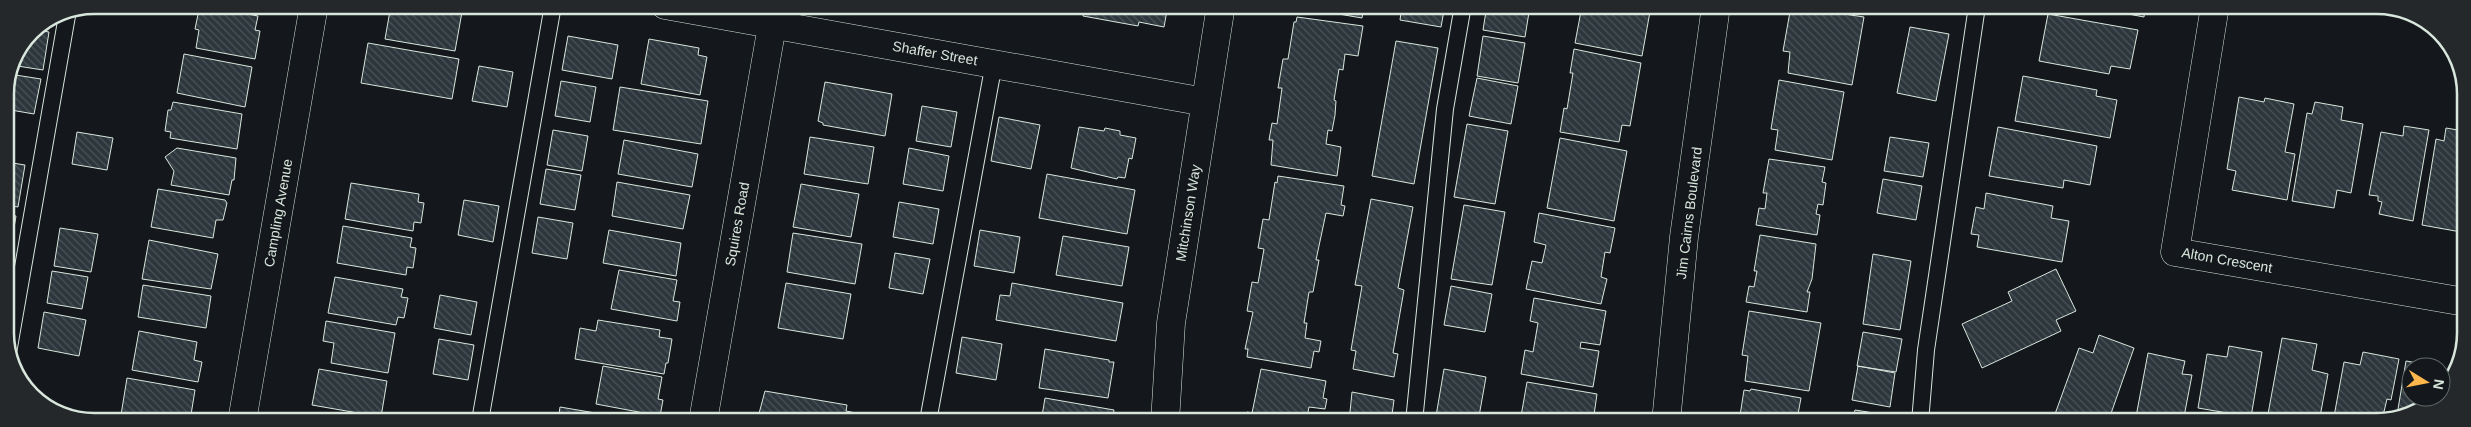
<svg xmlns="http://www.w3.org/2000/svg" width="2471" height="427" viewBox="0 0 2471 427" font-family="Helvetica,sans-serif">
<style>
.building{fill:url(#building-back-hatch);stroke:#d8e6dc}
.lines{fill:none;stroke-linecap:round;stroke-linejoin:round}
.lane-casing{stroke:#d8e6dc;stroke-width:18}
.street-casing{stroke:#d8e6dc;stroke-width:29}
.secondary-casing{stroke:#d8e6dc;stroke-width:29}
.lane{stroke:#14181c;stroke-width:16}
.street{stroke:#14181c;stroke-width:28}
.secondary{stroke:#14181c;stroke-width:28}
.labels{text-anchor:middle;dominant-baseline:central;stroke-width:4;stroke-linejoin:round;paint-order:stroke}
.street-label{font-size:14px;fill:#d8e6dc;stroke:#14181c}
.rim{fill:none;stroke:#d8e6dc;stroke-width:2.5}
</style>
<defs>
<pattern id="building-back-hatch" width="6" height="6" patternUnits="userSpaceOnUse" patternTransform="scale(1.25)"><rect width="6" height="6" fill="#2c363c"/><path d="M-1 5l2 2M0 0l6 6M5-1l2 2" fill="none" stroke="#4a5358"/></pattern>
</defs>
<rect width="100%" height="100%" fill="#14181c"/>
<!-- building -->
<path class="building" d="M200,5L258,16L255,30L260,31L255,59L196,48L199,30L195,29Z
M236,5H257L256,9Z
M391,5H423L462,12L455,51L385,39Z
M1017,5H1039L1038,9Z
M1044,5H1168L1164,27L1139,22L1138,26L1083,16V12Z
M1297,5H1364L1362,18L1309,9V11L1297,9Z
M1402,5H1445L1441,27L1400,20Z
M1487,5L1530,6L1525,37L1483,30Z
M1582,6H1651L1642,56L1575,43Z
M1791,6L1864,17L1852,85L1788,73L1790,52L1783,51Z
M2086,6H2145L2144,17Z
M2048,14L2138,30L2130,69L2111,66L2109,74L2039,61Z
M1297,17L1363,26L1358,56L1345,54L1343,70L1339,69L1334,100L1336,101L1335,115L1332,131L1328,130L1326,144L1341,147L1337,176L1271,165L1273,140H1269L1272,123L1277,124L1282,88H1278L1283,59H1288L1294,22H1296Z
M1910,27L1949,34L1936,101L1897,93Z
M34,29L49,32L43,70L11,65L12,59Z
M568,36L618,45L612,79L562,70Z
M1483,36L1525,43L1518,83L1477,76Z
M649,39L699,48L698,55L707,57L700,95L641,84Z
M1396,41L1438,48L1414,184L1372,176Z
M368,43L459,59L452,99L361,83Z
M1574,49L1641,63L1630,126L1622,125L1619,142L1560,132L1564,108L1567,109L1573,73H1570Z
M184,54L252,67L245,107L177,93Z
M479,66L513,72L507,107L472,101Z
M9,74L41,79L34,114L5,109V93Z
M2023,76L2097,90L2096,96L2117,100L2110,138L2015,121Z
M1477,78L1518,86L1511,124L1469,116Z
M1779,80L1844,92L1832,160L1775,150L1778,130L1771,129Z
M561,81L596,87L590,122L555,116Z
M825,82L892,94L885,136L823,125V123L818,121Z
M620,87L708,101L701,144L613,130Z
M2239,97L2264,102L2265,98L2294,104L2285,152L2295,154L2287,200L2232,190L2236,171L2227,169Z
M173,102L242,114L237,149L170,138L171,132L165,131L168,110H171Z
M2315,102L2343,107L2341,120L2363,124L2351,193L2337,190L2334,208L2292,201L2307,113L2312,114Z
M922,106L957,112L951,147L916,141Z
M999,117L1040,125L1031,169L991,161Z
M1467,124L1508,131L1495,204L1454,197Z
M2404,126L2429,130L2413,221L2379,214L2382,202L2378,201V196L2369,195L2381,132L2403,136Z
M1079,127L1104,131L1105,128L1120,131V135L1136,138L1132,159L1129,158L1125,178L1118,177L1117,179L1071,168Z
M1998,127L2097,146L2090,185L2064,180L2063,188L1989,176Z
M2446,128L2464,131L2465,216L2461,232L2422,225L2436,139L2444,141Z
M553,130L588,136L582,171L547,165Z
M77,132L113,138L107,170L72,164Z
M810,137L874,147L868,184L804,174Z
M1890,137L1929,143L1923,177L1884,171Z
M1560,138L1627,151L1614,221L1547,208Z
M624,140L698,154L692,187L618,174Z
M177,148L236,158L234,180H232L229,195L171,185L174,171L165,157Z
M909,148L949,156L943,191L903,184Z
M1769,159L1825,167L1822,182L1826,183L1823,205L1818,204L1816,214L1820,215L1817,235L1756,225L1759,208L1765,209L1767,193H1763Z
M6,162L25,165L18,207L6,205Z
M546,169L581,175L575,210L540,204Z
M1047,174L1135,190L1127,234L1039,218Z
M1278,176L1344,186L1341,205L1345,206L1343,216L1326,213L1316,260H1319L1313,292H1309L1304,323H1307L1305,338L1321,341L1319,352L1314,351L1311,368L1247,357L1248,349H1245L1253,312L1247,311L1252,282L1258,283L1264,249L1258,248L1263,219L1269,220L1275,182L1277,183Z
M1883,179L1922,186L1916,220L1877,213Z
M617,182L690,195L683,229L612,216Z
M351,183L419,194L418,202L424,203L421,223L414,222L413,231L345,219Z
M801,184L859,194L851,237L793,227Z
M158,189L225,200L227,203L223,220H216L213,238L151,227Z
M1986,193L2053,206L2051,218L2069,221L2062,262L1977,247L1979,235L1971,234L1976,207L1984,209Z
M1371,199L1413,207L1398,288L1404,290L1393,353L1398,354L1394,377L1353,369L1356,351L1351,350L1362,286L1355,285Z
M464,200L499,206L493,242L458,235Z
M899,202L939,209L933,244L893,237Z
M1464,205L1505,212L1492,285L1451,279Z
M1539,213L1615,228L1610,253L1605,252L1601,277L1607,279L1601,304L1526,289L1532,261L1542,263L1546,245L1534,242Z
M6,214L16,216L10,252L7,251Z
M538,217L573,223L567,259L532,253Z
M343,226L412,238L410,247L416,248L413,268L407,267L406,275L337,263Z
M60,228L98,234L91,272L54,266Z
M609,230L681,243L676,276L603,263Z
M980,230L1020,237L1014,273L974,266Z
M793,233L862,244L855,284L787,272Z
M1760,235L1816,244L1812,279L1807,292H1810L1807,312L1746,302L1749,286L1754,287L1757,271H1754Z
M1063,236L1129,247L1122,286L1056,275Z
M149,240L218,254L211,289L142,279Z
M895,253L930,259L923,294L889,288Z
M1873,254L1911,261L1900,330L1863,324Z
M2056,269L2076,311L2056,320L2061,331L1982,368L1962,324L2012,301L2008,292Z
M619,270L677,280L673,301L680,302L677,321L611,309Z
M52,271L88,277L82,309L47,303Z
M335,277L403,289L401,297L408,298L404,318L398,317L396,325L328,313Z
M786,283L851,294L843,339L778,328Z
M1012,283L1123,303L1116,341L996,320L1000,295L1010,296Z
M143,285L211,296L206,328L138,317Z
M1451,286L1492,294L1485,332L1444,325Z
M440,295L477,302L471,335L434,328Z
M1534,298L1606,311L1600,345L1581,342L1580,348L1599,351L1593,387L1521,374L1525,350L1533,352L1538,323L1530,321Z
M1749,311L1821,323L1809,391L1745,381L1748,356L1742,355Z
M44,312L86,320L79,356L38,348Z
M598,320L660,330L659,337L672,339L668,363H666L664,374L575,359L580,328L596,331Z
M326,321L395,333L388,373L331,363L334,343L323,341Z
M139,331L197,342L194,360L202,362L198,382L132,370Z
M1863,332L1902,339L1896,372L1857,366Z
M2099,335L2134,348L2108,422H2077L2055,414L2079,348L2093,353Z
M962,337L1002,344L996,380L956,373Z
M2282,338L2317,344L2312,370L2328,374L2319,422L2296,419L2295,422H2283L2273,420L2274,416L2268,414Z
M439,339L474,345L468,380L433,374Z
M2229,346L2262,352L2251,417L2198,408L2207,354L2227,357Z
M1045,349L1109,360V362H1114L1108,398L1039,388Z
M2363,352L2399,359L2391,400L2387,399L2382,420L2333,422L2344,362L2360,365Z
M2148,353L2185,361L2182,374L2192,375L2183,422H2135Z
M2406,361L2440,367H2411V397H2437L2436,400L2397,415Z
M603,366L662,377L658,399L663,400L660,416L596,404Z
M1858,366L1895,373L1890,407L1852,400Z
M319,369L387,381L381,417L312,405Z
M1261,369L1326,381L1323,398L1327,399L1325,409L1309,407L1306,422H1246L1247,412L1252,413Z
M1444,369L1486,377L1478,422H1435Z
M2441,375L2448,377L2441,390Z
M127,378L195,390L190,421H156L121,415Z
M1527,382L1597,394L1593,422H1520Z
M1751,389L1801,398L1798,414L1801,415L1800,422H1739L1744,390L1750,391Z
M765,391L847,405L846,411L856,413L855,421H757Z
M1352,392L1394,400L1391,422H1349Z
M1045,398L1114,410L1112,422H1041Z
M560,407L643,421H558Z
M54,408L70,411L69,416Z
M1855,410L1893,416L1892,422H1852Z
M311,413L357,421H309Z"/>
<g class="lines">
<!-- lane casing -->
<g class="lane-casing">
<path id="lane" d="M8,353L68,10
M480,421L553,5
M928,421L994,63
M1414,422L1445,109L1463,5
M1920,422L1926,350L1977,6"/>
</g>
<!-- street casing -->
<g class="street-casing">
<path id="street" d="M665,5L1205,102
M2215,6L2175,252L2465,302
M242,421L314,5
M703,421L772,26
M1165,422L1171,323L1221,5"/>
</g>
<!-- secondary casing -->
<g class="secondary-casing">
<path id="secondary" d="M1666,422L1684,237L1716,6"/>
</g>
<!-- lane -->
<use href="#lane" class="lane"/>
<!-- street -->
<use href="#street" class="street"/>
<!-- secondary -->
<use href="#secondary" class="secondary"/>
</g>
<g class="labels">
<!-- street labels -->
<g class="street-label">
<text transform="translate(935 53) rotate(10)">Shaffer Street</text>
<text transform="translate(278 213) rotate(-80)">Campling Avenue</text>
<text transform="translate(1188 213) rotate(-81)">Mitchinson Way</text>
<text transform="translate(1689 213) rotate(-83)">Jim Cairns Boulevard</text>
<text transform="translate(737 224) rotate(-80)">Squires Road</text>
<text transform="translate(2227 260) rotate(10)">Alton Crescent</text>
</g>
</g>
<!-- crop -->
<path d="M0 0H2471V427H0ZM94 14H2377A80 80 0 0 1 2457 94V333A80 80 0 0 1 2377 413H94A80 80 0 0 1 14 333V94A80 80 0 0 1 94 14Z" fill="#24282b" fill-rule="evenodd"/>
<path class="rim" d="M94 14H2377A80 80 0 0 1 2457 94V333A80 80 0 0 1 2377 413H94A80 80 0 0 1 14 333V94A80 80 0 0 1 94 14Z"/>
<!-- north arrow -->
<g transform="translate(2426 382) rotate(100)"><circle r="24" fill="#14181c" stroke="#626a69"/>
<path d="M0-4L9 19L0 12L-9 19Z" fill="#ffb74d"/>
<text y="-8" font-size="14" font-weight="bold" text-anchor="middle" fill="#d8e6dc">N</text>
</g>
</svg>
